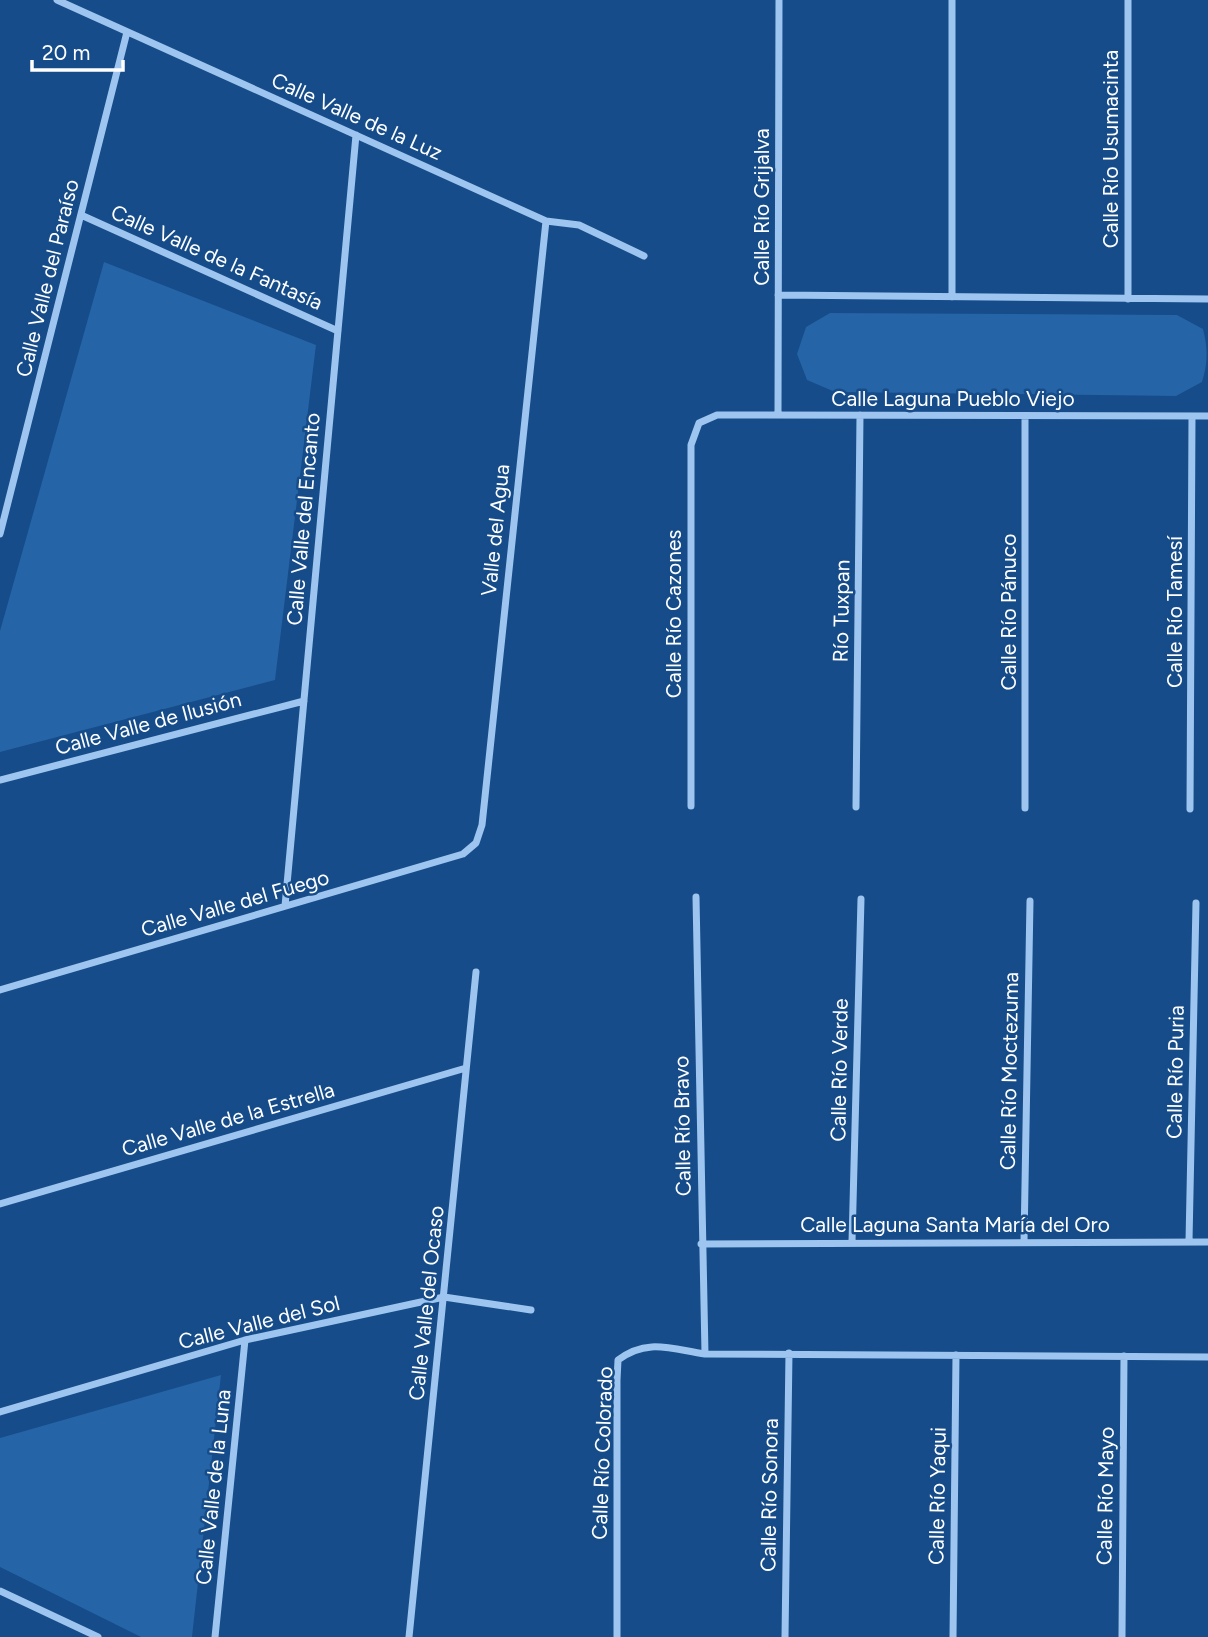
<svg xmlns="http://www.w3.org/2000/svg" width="1208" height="1637" viewBox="0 0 1208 1637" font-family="Figtree,sans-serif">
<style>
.green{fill:#2564a7}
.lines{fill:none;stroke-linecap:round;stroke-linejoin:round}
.street{stroke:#9dc5ef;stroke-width:7}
.labels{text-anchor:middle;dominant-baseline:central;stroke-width:5;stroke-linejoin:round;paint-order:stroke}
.street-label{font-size:21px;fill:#fff;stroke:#154c89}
</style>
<rect width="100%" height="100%" fill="#154c89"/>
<!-- green -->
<path class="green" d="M104,262L316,345L275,680L0,752V631Z
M830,313L1177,315L1203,329C1208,348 1208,363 1202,382L1176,396L835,392L807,380L797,354L806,327Z
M221,1375L192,1637H141L0,1567V1438Z"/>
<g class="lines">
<!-- street -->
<path class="street" d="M57,0L546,221L579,225L644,256
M952,0V297
M81,215L338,331
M778,295L1208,299
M1128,299V0
M778,415L779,0
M1025,416V808
M0,534L127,32
M0,780L304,701
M691,806V445L699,423L717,415L1208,416
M856,807L860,415
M1190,809L1192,416
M696,897L705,1354
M285,906L356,135
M0,990L463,854L476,843L482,825L546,221
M0,1204L466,1068
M1189,1241L1196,903
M852,1242L861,899
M1024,1242L1030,901
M701,1244L1208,1242
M0,1412L245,1340L444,1297L531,1310
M0,1591L98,1637
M215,1637L245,1340
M409,1637L476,972
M617,1637V1380L618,1360C647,1338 671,1349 705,1354L1208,1357
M785,1637L789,1353
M953,1637L956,1355
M1122,1637L1124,1356"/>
</g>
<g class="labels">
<!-- street labels -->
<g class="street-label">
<text transform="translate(357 116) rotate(24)">Calle Valle de la Luz</text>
<text transform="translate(1110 149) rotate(-90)">Calle Río Usumacinta</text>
<text transform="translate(761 207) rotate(-90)">Calle Río Grijalva</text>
<text transform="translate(217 257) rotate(24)">Calle Valle de la Fantasía</text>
<text transform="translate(47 278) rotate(-76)">Calle Valle del Paraíso</text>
<text x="953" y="398">Calle Laguna Pueblo Viejo</text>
<text transform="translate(303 519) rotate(-85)">Calle Valle del Encanto</text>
<text transform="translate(495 530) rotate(-84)">Valle del Agua</text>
<text transform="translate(841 611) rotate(-89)">Río Tuxpan</text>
<text transform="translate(1008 612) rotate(-90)">Calle Río Pánuco</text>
<text transform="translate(1174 612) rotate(-90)">Calle Río Tamesí</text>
<text transform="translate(673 614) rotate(-90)">Calle Río Cazones</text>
<text transform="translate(148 723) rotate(-15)">Calle Valle de Ilusión</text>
<text transform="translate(235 903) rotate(-16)">Calle Valle del Fuego</text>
<text transform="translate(839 1070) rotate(-89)">Calle Río Verde</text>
<text transform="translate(1009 1071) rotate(-89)">Calle Río Moctezuma</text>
<text transform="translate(1175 1072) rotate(-89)">Calle Río Puria</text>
<text transform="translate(228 1119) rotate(-16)">Calle Valle de la Estrella</text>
<text transform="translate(682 1126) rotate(-91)">Calle Río Bravo</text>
<text x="955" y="1224">Calle Laguna Santa María del Oro</text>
<text transform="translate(426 1303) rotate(-84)">Calle Valle del Ocaso</text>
<text transform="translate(259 1322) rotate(-14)">Calle Valle del Sol</text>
<text transform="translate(602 1453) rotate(-88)">Calle Río Colorado</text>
<text transform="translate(213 1487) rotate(-84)">Calle Valle de la Luna</text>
<text transform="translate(769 1495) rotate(-89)">Calle Río Sonora</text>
<text transform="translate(937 1496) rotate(-89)">Calle Río Yaqui</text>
<text transform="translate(1105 1496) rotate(-89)">Calle Río Mayo</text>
</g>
</g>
<!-- scale -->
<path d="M32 60v10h91v-10" fill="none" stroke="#ffffff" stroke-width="3.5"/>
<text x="42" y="60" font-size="21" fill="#ffffff" stroke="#154c89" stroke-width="5" paint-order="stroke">20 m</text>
</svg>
